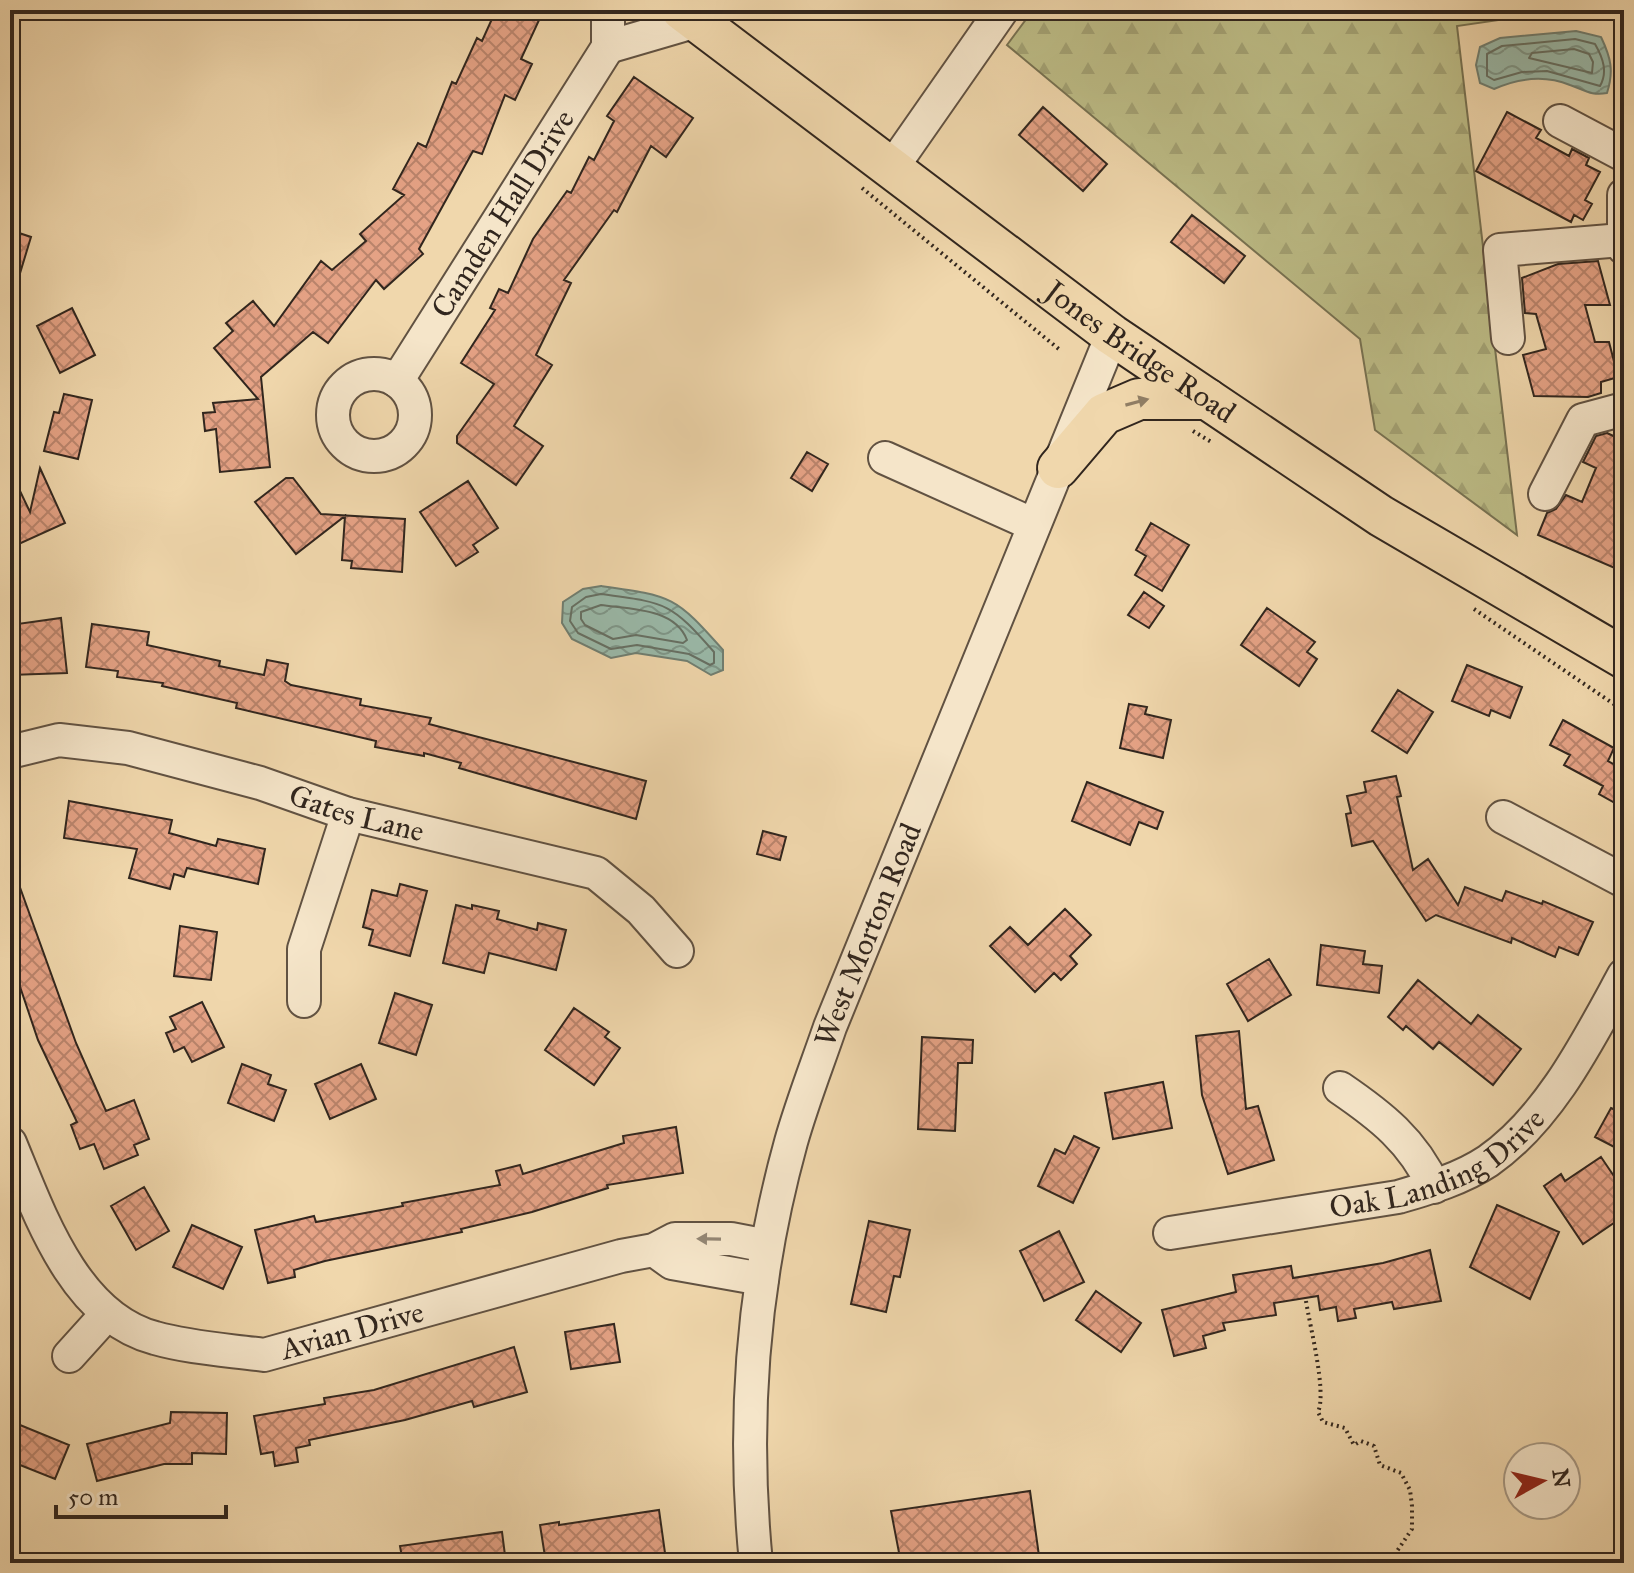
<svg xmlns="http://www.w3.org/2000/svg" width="1634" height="1573" viewBox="0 0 1634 1573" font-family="'IM FELL Great Primer',serif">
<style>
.forest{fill:url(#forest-firs);stroke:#777252;stroke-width:2}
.water{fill:url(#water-waves);stroke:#707f72;stroke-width:2}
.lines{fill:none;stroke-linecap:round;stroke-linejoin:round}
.shore{stroke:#667064;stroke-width:2}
.building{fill:url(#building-cross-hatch);stroke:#31261e;stroke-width:2}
.minor-casing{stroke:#615242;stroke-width:36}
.major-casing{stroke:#31261e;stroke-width:44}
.path{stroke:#31261e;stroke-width:4;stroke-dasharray:2 4;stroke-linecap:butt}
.minor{stroke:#f5e5c9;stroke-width:32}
.major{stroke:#f0d7ac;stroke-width:40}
.oneway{fill:#907e65}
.oneway2{fill:#938674}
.labels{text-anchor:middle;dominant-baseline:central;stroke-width:6;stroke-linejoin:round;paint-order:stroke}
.street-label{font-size:30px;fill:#31261e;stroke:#f5e5c9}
</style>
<defs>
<pattern id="forest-firs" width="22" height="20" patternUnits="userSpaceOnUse" patternTransform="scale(2)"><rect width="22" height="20" fill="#bdbd87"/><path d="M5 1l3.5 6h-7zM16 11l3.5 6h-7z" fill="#a3a274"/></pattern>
<pattern id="water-waves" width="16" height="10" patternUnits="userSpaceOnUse" patternTransform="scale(2)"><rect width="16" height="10" fill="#9abaaa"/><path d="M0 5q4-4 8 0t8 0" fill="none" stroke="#7e978a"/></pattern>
<pattern id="building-cross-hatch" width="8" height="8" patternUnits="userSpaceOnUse" patternTransform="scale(2)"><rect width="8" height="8" fill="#e5a285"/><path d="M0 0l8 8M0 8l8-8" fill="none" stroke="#ba846c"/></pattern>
</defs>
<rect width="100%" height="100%" fill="#f0d7ac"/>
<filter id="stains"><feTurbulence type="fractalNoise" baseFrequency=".0025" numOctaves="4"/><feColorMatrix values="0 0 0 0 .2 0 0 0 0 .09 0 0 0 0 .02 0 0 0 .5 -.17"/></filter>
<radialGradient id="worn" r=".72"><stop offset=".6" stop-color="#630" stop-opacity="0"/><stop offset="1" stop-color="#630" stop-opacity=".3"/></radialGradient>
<!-- forest -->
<path class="forest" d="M1033,10H1567L1457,26L1517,535L1375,430L1360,339L1007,45Z"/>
<!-- water -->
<path class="water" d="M1576,31L1601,37C1611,58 1614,71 1607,93C1591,96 1585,90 1570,85C1545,75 1519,78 1494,89L1480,83L1476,65L1480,47L1500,38Z
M601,586C673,596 675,596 723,650V670L711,675L687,661L636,653L611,658L572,639L562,623L563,602L583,589Z"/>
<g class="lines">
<!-- shore -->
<path class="shore" d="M1575,39L1595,44C1603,58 1608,72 1600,86L1547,71L1522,72L1494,80L1487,76V54L1502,46Z
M1574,49L1589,54L1593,62L1592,73L1529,58L1532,53Z
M601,594C667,603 670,602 714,652V663L710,665L689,654L637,645L611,649L578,633L570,621L572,607L586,597Z
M601,605C630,609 675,608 687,640L683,643L636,635L613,639L585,625L581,619V612Z"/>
</g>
<!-- building -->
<path class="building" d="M496,10H523L540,18L521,59L532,64L515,100L505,95L482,154L473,151L419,249L423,254L384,289L376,280L328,343L313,332L261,377L270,467L220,472L216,429L205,431L203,413L215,412L213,403L258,399L214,348L233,331L226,323L253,301L274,326L321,261L332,270L366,241L360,234L404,195L393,189L418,143L426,147L452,82L456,84L477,38L482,41Z
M634,77L693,118L666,157L651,146L617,212L614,210L564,280L571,283L536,355L552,365L514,426L543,446L516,485L457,443V436L494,384L461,363L495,310L490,308L499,289L508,293L533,239L567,191L571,193L589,157L594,160L614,121L607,116Z
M1043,107L1107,164L1083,191L1019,135Z
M1507,112L1541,130L1536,138L1569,156L1572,149L1589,158L1586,165L1600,172L1585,200L1592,204L1583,220L1574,215L1571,222L1476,171Z
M1192,215L1245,256L1224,283L1171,242Z
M10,230L31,237L14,293L10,292Z
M1598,261L1610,305H1585L1595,342H1609L1618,377L1601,382V393L1588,397L1534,396L1523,355L1546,349L1536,314L1525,313L1522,278L1558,264Z
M72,308L95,355L60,373L37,326Z
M64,394L92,400L78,459L44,451L54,412L59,413Z
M1607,433L1624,441V572L1538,535L1547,513L1556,509L1566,495L1582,502L1596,468L1583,462L1596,436Z
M807,452L828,464L812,491L791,478Z
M40,468L65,523L10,548V470L30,512Z
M286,478H293L321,514L405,519L402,572L351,568L352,561L342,560L345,516L296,554L255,502Z
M468,481L498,528L473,545L478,552L456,566L420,512Z
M1151,523L1189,545L1162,591L1135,575L1146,556L1136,550Z
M1144,592L1164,606L1149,628L1128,615Z
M1267,608L1315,642L1307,652L1317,659L1299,686L1241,645Z
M61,618L67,673L10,675V625Z
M92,624L149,632L147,645L220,661L219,666L264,675L267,660L288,664L285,681L291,685L361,699L360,705L431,718L429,724L646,781L636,819L459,768L461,763L424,753V756L375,747L376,741L236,708L237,703L162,686L163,683L117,677L118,671L86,667Z
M1467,665L1522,687L1510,718L1491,710L1489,716L1452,701Z
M1398,690L1433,712L1407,753L1372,731Z
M1129,704L1147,707L1145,714L1171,720L1163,758L1120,748Z
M1563,720L1614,748L1608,761L1624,770V808L1599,794L1603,786L1564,765L1570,755L1550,745Z
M1396,776L1401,796L1397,797L1413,870L1428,859L1458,905L1465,887L1502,901L1506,891L1542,904L1543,901L1593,922L1578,955L1559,947L1555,957L1512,938L1511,943L1436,915L1426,921L1373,841L1352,846L1346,814L1351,813L1347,796L1366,792L1364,782Z
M1087,782L1163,812L1157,829L1139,822L1130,845L1072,821Z
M69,801L172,820L169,833L216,846L218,839L265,849L258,884L187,868L184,877L174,874L170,889L129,878L137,849L64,838Z
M763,831L786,837L780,860L757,854Z
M13,868L76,1043L106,1111L134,1100L149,1139L134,1145L138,1155L104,1169L94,1144L80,1149L71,1125L77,1122L38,1040L14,969L10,970Z
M400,884L427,891L410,956L369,945L373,930L363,927L372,890L397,896Z
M456,905L472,909V905L499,911L497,919L537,930L538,923L566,930L556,970L489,953L484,973L443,963Z
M1065,909L1091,935L1070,956L1077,964L1061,980L1054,973L1035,992L990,946L1010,927L1028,945Z
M180,926L217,932L211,980L174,976Z
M1321,945L1365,951L1363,964L1382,966L1379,993L1317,985Z
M1269,959L1291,995L1248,1021L1227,984Z
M1418,980L1471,1024L1478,1015L1521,1049L1493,1085L1439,1042L1433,1049L1406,1026L1403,1030L1388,1017Z
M395,993L432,1005L416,1055L379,1043Z
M202,1002L224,1047L192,1062L184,1047L174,1052L166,1033L176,1029L170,1017Z
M574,1008L609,1032L605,1037L620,1048L594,1085L545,1050Z
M1239,1031L1246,1109L1258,1106L1274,1160L1228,1174L1202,1095L1196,1036Z
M922,1037L973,1040L972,1063H958L955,1131L918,1129Z
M242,1064L271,1075L268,1084L286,1090L274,1121L228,1103Z
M361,1064L376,1099L330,1119L315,1084Z
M1163,1082L1172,1128L1113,1139L1105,1093Z
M1611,1108L1624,1114V1152L1595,1137Z
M676,1127L683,1173L607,1185L608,1188L532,1212L461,1229L462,1232L325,1261L294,1270L295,1277L268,1283L255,1230L314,1216L316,1222L403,1206L402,1203L500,1185L496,1171L520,1165L523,1174L624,1143L623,1136Z
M1074,1136L1099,1148L1073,1203L1038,1186L1055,1149L1065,1154Z
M1601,1157L1624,1191V1216L1583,1244L1544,1186L1561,1174L1565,1181Z
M144,1187L169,1231L136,1250L111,1206Z
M1497,1205L1559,1232L1530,1299L1470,1267Z
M869,1221L910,1230L900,1277L894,1276L886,1312L851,1304Z
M192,1225L242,1247L223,1289L173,1267Z
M1059,1231L1084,1282L1044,1301L1020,1251Z
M1430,1250L1441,1301L1394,1309L1392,1302L1354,1309L1356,1318L1338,1321L1336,1307L1320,1310L1318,1296L1274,1303L1276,1315L1223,1323L1225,1330L1203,1336L1206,1348L1174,1356L1162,1310L1236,1292L1233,1275L1291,1266L1293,1278L1383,1263Z
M1096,1291L1141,1323L1121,1352L1076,1320Z
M614,1324L620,1362L571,1369L565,1332Z
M514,1347L527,1392L474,1407L472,1401L405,1420L309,1440L310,1445L296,1448L298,1462L275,1466L273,1452L261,1454L254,1416L325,1404L324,1398L374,1390Z
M171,1412L227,1413L226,1454L192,1453V1464H164L97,1481L87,1444L170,1423Z
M20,1425L69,1445L55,1479L10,1461V1450Z
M1030,1491L1040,1563H901L891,1511Z
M659,1510L666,1560L546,1563L540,1525L559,1522V1525Z
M502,1532L506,1563H403L400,1546Z"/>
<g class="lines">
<!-- minor casing -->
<g class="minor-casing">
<g id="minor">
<path d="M608,10V47L697,21"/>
<path d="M1560,121L1624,155"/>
<path d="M891,169L1002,10"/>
<path d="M1624,195V248"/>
<path d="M1508,338L1500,250L1622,240"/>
<circle cx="374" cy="415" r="41"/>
<path id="s1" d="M397,381L608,47"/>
<path d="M885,458L1034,525"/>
<path d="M1545,494L1583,420L1624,409"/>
<path id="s2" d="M10,752L59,740L128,748L260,783L348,814L596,873L641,910L677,951"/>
<path d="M1503,817L1624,881"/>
<path d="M304,1001V949L348,814"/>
<path d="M1340,1088C1381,1116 1413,1141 1434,1187"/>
<path id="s3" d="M10,1143C39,1213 74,1317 155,1338C190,1348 228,1350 264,1355L621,1256L654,1250L675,1239H731L767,1246"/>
<path id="s4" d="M1170,1233L1398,1197C1429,1188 1461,1179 1488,1161C1550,1118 1589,1039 1624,975"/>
<path d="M654,1250L672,1263L762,1279"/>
<path d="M69,1356L106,1315"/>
<path id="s5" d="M756,1563C742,1422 753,1279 791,1142C802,1103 817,1065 830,1027L1112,335"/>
</g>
</g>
<!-- major casing -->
<g class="major-casing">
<g id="major">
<path id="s6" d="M682,10L1112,335L1381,516L1624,658"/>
<path d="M1058,468L1104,414L1139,399H1207"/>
</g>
</g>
<!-- path -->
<path class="path" d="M862,188L1060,350
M1193,431L1213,443
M1474,609L1624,711
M1306,1301C1310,1327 1327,1392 1318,1412L1323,1422L1345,1428L1354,1445L1361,1441L1374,1446L1380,1465L1401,1473L1410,1490L1412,1506V1529L1389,1563"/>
<!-- minor -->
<use href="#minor" class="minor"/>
<!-- major -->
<use href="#major" class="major"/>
</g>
<!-- one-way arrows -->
<defs><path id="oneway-solid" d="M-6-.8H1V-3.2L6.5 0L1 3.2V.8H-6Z" transform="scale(2)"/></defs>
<use class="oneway" href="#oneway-solid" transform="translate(1137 402) rotate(-15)"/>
<use class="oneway2" href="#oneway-solid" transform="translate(709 1239) rotate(-179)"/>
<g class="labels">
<!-- street labels -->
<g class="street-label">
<text stroke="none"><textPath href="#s1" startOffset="198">Camden Hall Drive</textPath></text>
<text stroke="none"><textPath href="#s6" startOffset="572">Jones Bridge Road</textPath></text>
<text stroke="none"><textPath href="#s2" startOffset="358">Gates Lane</textPath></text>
<text stroke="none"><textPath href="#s5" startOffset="646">West Morton Road</textPath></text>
<text stroke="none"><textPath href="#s4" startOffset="280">Oak Landing Drive</textPath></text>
<text stroke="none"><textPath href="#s3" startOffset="454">Avian Drive</textPath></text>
</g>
</g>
<!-- margin -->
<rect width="1634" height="1573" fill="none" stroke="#f0d7ac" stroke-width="40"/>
<rect x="12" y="12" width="1610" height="1549" fill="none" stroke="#31261e" stroke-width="4"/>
<rect x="20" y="20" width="1594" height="1533" fill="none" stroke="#31261e" stroke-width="2"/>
<!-- north arrow -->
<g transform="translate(1542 1481) rotate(82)"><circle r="38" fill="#f5e5c9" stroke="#a79985" stroke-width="2"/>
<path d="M0-6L14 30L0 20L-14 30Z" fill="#8f2418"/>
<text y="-12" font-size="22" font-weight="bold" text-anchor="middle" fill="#31261e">N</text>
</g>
<!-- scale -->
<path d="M56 1505v12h170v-12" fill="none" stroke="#31261e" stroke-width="4"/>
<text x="68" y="1505" font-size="24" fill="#31261e" stroke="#f5e5c9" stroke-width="6" paint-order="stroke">50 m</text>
<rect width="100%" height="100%" filter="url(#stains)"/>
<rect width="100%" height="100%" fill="url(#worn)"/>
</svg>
